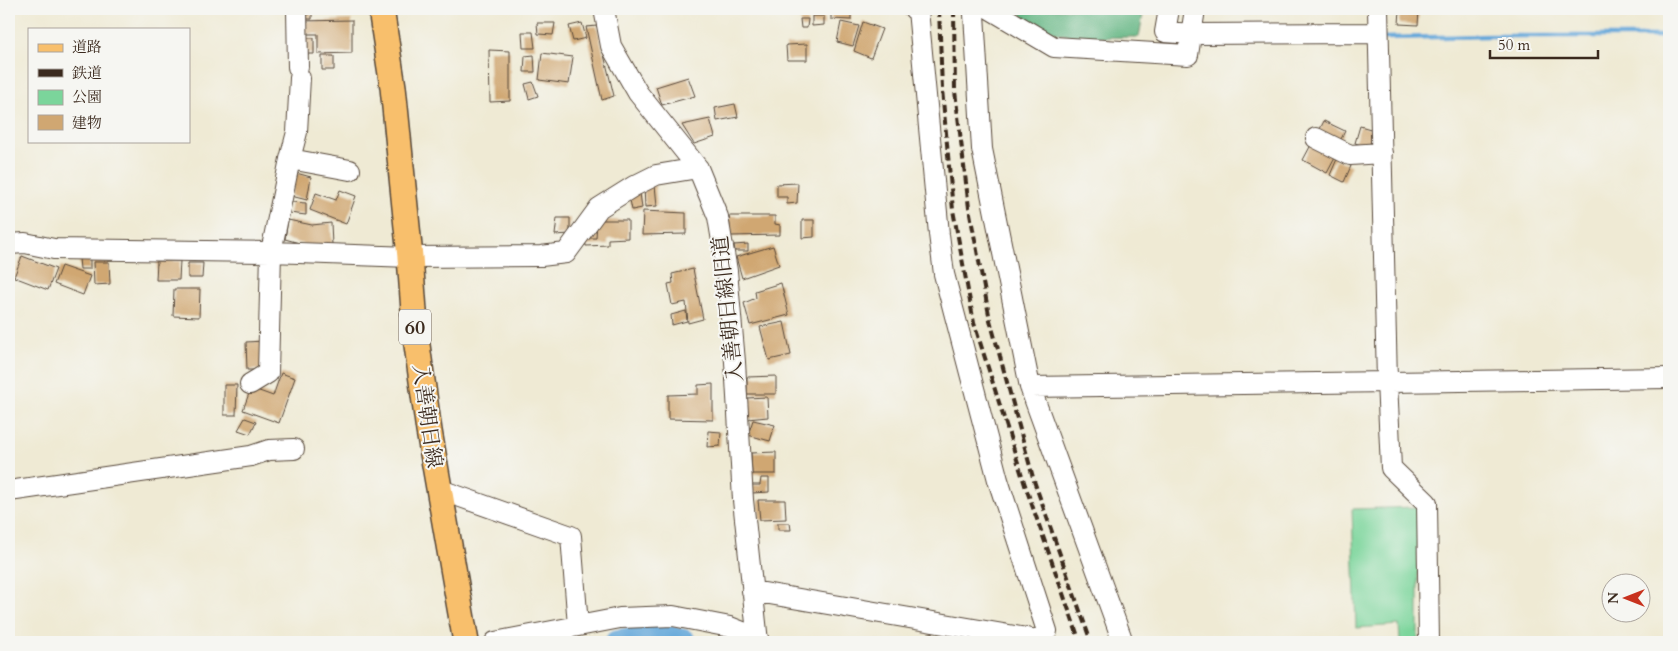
<svg xmlns="http://www.w3.org/2000/svg" width="1678" height="651" viewBox="0 0 1678 651" font-family="Cardo,'Noto Serif JP',serif">
<style>
.green{fill:#7bd59b;stroke:#5b805c}
.forest{fill:#64b683;stroke:#507050}
.lines{fill:none;stroke-linecap:round;stroke-linejoin:round}
.stream{stroke:#65a8da;stroke-width:4.5}
.river{stroke:#65a8da;stroke-width:26}
.building{fill:#d0a772}
.minor-casing{stroke:#564739;stroke-width:22}
.major-casing{stroke:#564739;stroke-width:28}
.minor{stroke:#fff;stroke-width:20}
.major{stroke:#f8bf6c;stroke-width:25}
.rail{stroke:#3b2a1e;stroke-width:4;stroke-dasharray:8 4;stroke-linecap:butt}
.labels{text-anchor:middle;dominant-baseline:central;stroke-width:4;stroke-linejoin:round;paint-order:stroke}
.shield{fill:#f6f6f2;stroke:#73675e;stroke-width:1}
.shield-label{font-size:20px;font-weight:bold;fill:#3b2a1e}
.street-label{font-size:21px;fill:#3b2a1e;stroke:#f6f6f2}
</style>
<rect width="100%" height="100%" fill="#f6f6f2"/>
<filter id="ink" filterUnits="userSpaceOnUse"><feTurbulence type="fractalNoise" baseFrequency=".02" numOctaves="2"/><feDisplacementMap in="SourceGraphic" scale="10" xChannelSelector="R" yChannelSelector="G"/><feConvolveMatrix kernelMatrix="1 2 1 2 8 2 1 2 1" color-interpolation-filters="sRGB"/></filter>
<filter id="wash" filterUnits="userSpaceOnUse"><feTurbulence type="fractalNoise" baseFrequency=".0096" numOctaves="4" result="noise"/><feDisplacementMap in="SourceGraphic" scale="20" xChannelSelector="R" yChannelSelector="G"/><feGaussianBlur stdDeviation="1.12" result="paint"/><feColorMatrix in="noise" values="0 0 0 0 0 0 0 0 0 0 0 0 0 0 0 0 0 1.4 0 .05"/><feComposite in="paint" operator="in"/></filter>
<g filter="url(#wash)">
<rect width="100%" height="100%" fill="#efead4"/>
<!-- green -->
<path class="green" d="M1418,507V642H1400L1399,625L1356,628L1352,509Z"/>
<!-- forest -->
<path class="forest" d="M1015,9H1144L1139,37C1094,37 1050,44 1015,9Z"/>
<g class="lines">
<!-- stream -->
<path class="stream" d="M1383,38L1491,36H1669
M1196,45L1226,44"/>
<!-- river -->
<path class="river" d="M618,642L657,636L683,642"/>
</g>
<g id="blocks">
<!-- building -->
<path class="building" d="M312,9V19H300V10Z
M831,9H851V20L831,19Z
M1400,9H1419L1418,25L1399,24Z
M812,16H824V25L812,26Z
M800,19H808L807,28H801Z
M352,20V53L318,54V34H300V21Z
M841,22L859,26L853,46L837,42Z
M863,22L882,29L871,58L854,51Z
M537,23H555L553,35L538,34Z
M582,23L586,38L573,41L569,26Z
M597,26L614,96L602,100L586,27Z
M522,32H533L535,48H523Z
M300,38H314V54H300Z
M807,44V60H787L786,45Z
M489,50L510,51V101L490,102Z
M542,53L573,57L569,84L539,80Z
M534,55L535,72H524L525,56Z
M322,56H334V70H322Z
M688,77L695,96L662,105L656,87Z
M533,82L538,96L529,99L525,84Z
M735,104L738,117L717,121L715,108Z
M710,119L715,137L694,144L682,125Z
M1324,121L1345,131L1339,143L1318,133Z
M1360,126L1374,130L1369,147L1355,143Z
M1312,143L1336,156L1327,173L1303,160Z
M1337,159L1351,166L1344,182L1330,175Z
M296,173L311,177L307,200L291,196Z
M798,183L797,203L787,204V197H777V184Z
M655,185L657,206L645,207L644,187Z
M340,190L356,196L346,224L310,210L316,193L336,200Z
M640,193L642,208L632,210L629,195Z
M291,202L306,203V215L289,213Z
M643,211L686,213V234L642,235Z
M729,216H775V224L780,225V235L731,236Z
M557,218H570V234L555,235Z
M288,220L312,225L331,223L332,245L310,246L285,239Z
M597,220H628V238L608,239V245L586,246L585,238H596Z
M802,220H814V237L802,238Z
M748,244V251H735L734,245Z
M773,246L779,265L742,278L736,257Z
M22,256L56,269L48,290L14,277Z
M79,258H90V269H80Z
M157,261H180L179,280H156Z
M93,262H109L110,284L94,285Z
M188,263H203L202,278H188Z
M61,266L90,276L83,295L54,284Z
M693,269L703,319L688,323L686,302L672,305L668,284L673,283L672,274Z
M781,283L789,315L750,325L744,303L756,298L755,291Z
M174,289H200L199,317L173,316Z
M686,311L687,321L672,325L671,315Z
M784,322L791,355L769,360L760,327Z
M264,341V370H247L246,342Z
M281,373L295,378L279,423L243,410L251,388L273,396Z
M776,376V394H747V377Z
M713,384V420L668,419V395L698,394V385Z
M224,385H237L236,415H224Z
M767,397L768,417L747,419V398Z
M245,418L256,422L250,434L238,430Z
M753,420L775,425L770,441L748,435Z
M708,431L721,432L720,446L707,447Z
M776,452V474H752L751,453Z
M761,478H769V492L752,493V485H760Z
M758,500H785L786,519L760,520Z
M778,523H790L791,530H778Z"/>
</g>
</g>
<g filter="url(#ink)">
<use href="#blocks" fill-opacity="0" stroke="#564739" stroke-width="1"/>
<g class="lines">
<!-- minor casing -->
<g class="minor-casing">
<path id="minor" d="M297,9L298,67
M604,9L611,46L638,93L698,168L718,217L727,271L735,362L743,500L758,642
M978,9L974,14L982,149L1030,387L1123,642
M990,9L1054,47L1188,55L1195,9
M1169,9L1165,32L1192,34L1378,33
M1378,9L1387,381L1391,468L1427,503L1429,642
M1316,138L1350,155L1382,153
M290,159L297,132L300,78
M9,244L25,243L54,249L271,252L410,257L541,256L566,253L599,208L634,186L656,175L698,168
M250,384L268,373L271,252L290,159L350,170
M1030,387L1669,378
M438,489L571,536L578,626
M9,491L251,456L269,450L294,449
M752,591L1038,640L1047,631L998,480L944,274L939,234L918,10L914,9
M495,642L620,618L673,616L730,627L758,638"/>
</g>
<!-- major casing -->
<g class="major-casing">
<path id="major" d="M381,9L393,87L410,257L416,338L429,431L466,642"/>
</g>
<!-- minor -->
<use href="#minor" class="minor"/>
<!-- major -->
<use href="#major" class="major"/>
<!-- rail -->
<path class="rail" d="M939,9L942,89L953,210L974,323L1025,485L1080,642
M954,9L955,91L969,208L990,320L1034,481L1091,642"/>
</g>
</g>
<g class="labels">
<!-- shield labels -->
<rect class="shield" x="399" y="309.5" width="32" height="35" rx="4"/>
<g class="shield-label">
<text x="415" y="327">60</text>
</g>
<!-- street labels -->
<g class="street-label">
<text transform="translate(728 309) rotate(-96)">入善朝日線旧道</text>
<text transform="translate(427 416) rotate(82)">入善朝日線</text>
</g>
</g>
<!-- margin -->
<rect width="1678" height="651" fill="none" stroke="#f6f6f2" stroke-width="30"/>
<!-- legend -->
<rect x="28" y="28" width="162" height="115" fill="#f6f6f2" stroke="#aba49d"/>
<rect x="38" y="44" width="25" height="8" fill="#f8bf6c" stroke="#aba49d"/>
<text x="72" y="52" font-size="15" fill="#3b2a1e">道路</text>
<rect x="38" y="69" width="25" height="8" fill="#3b2a1e" stroke="#aba49d"/>
<text x="72" y="78" font-size="15" fill="#3b2a1e">鉄道</text>
<rect x="38" y="90" width="25" height="15" fill="#7bd59b" stroke="#aba49d"/>
<text x="72" y="102" font-size="15" fill="#3b2a1e">公園</text>
<rect x="38" y="115" width="25" height="15" fill="#d0a772" stroke="#aba49d"/>
<text x="72" y="128" font-size="15" fill="#3b2a1e">建物</text>
<!-- north arrow -->
<g transform="translate(1626 598) rotate(270)"><circle r="24" fill="#f6f6f2" stroke="#aba49d"/>
<path d="M0-4L9 19L0 12L-9 19Z" fill="#c8321e"/>
<text y="-8" font-size="14" font-weight="bold" text-anchor="middle" fill="#3b2a1e">N</text>
</g>
<!-- scale -->
<path d="M1490 50v8h108v-8" fill="none" stroke="#3b2a1e" stroke-width="2.5"/>
<text x="1498" y="50" font-size="15" fill="#3b2a1e" stroke="#f6f6f2" stroke-width="4" paint-order="stroke">50 m</text>
</svg>
